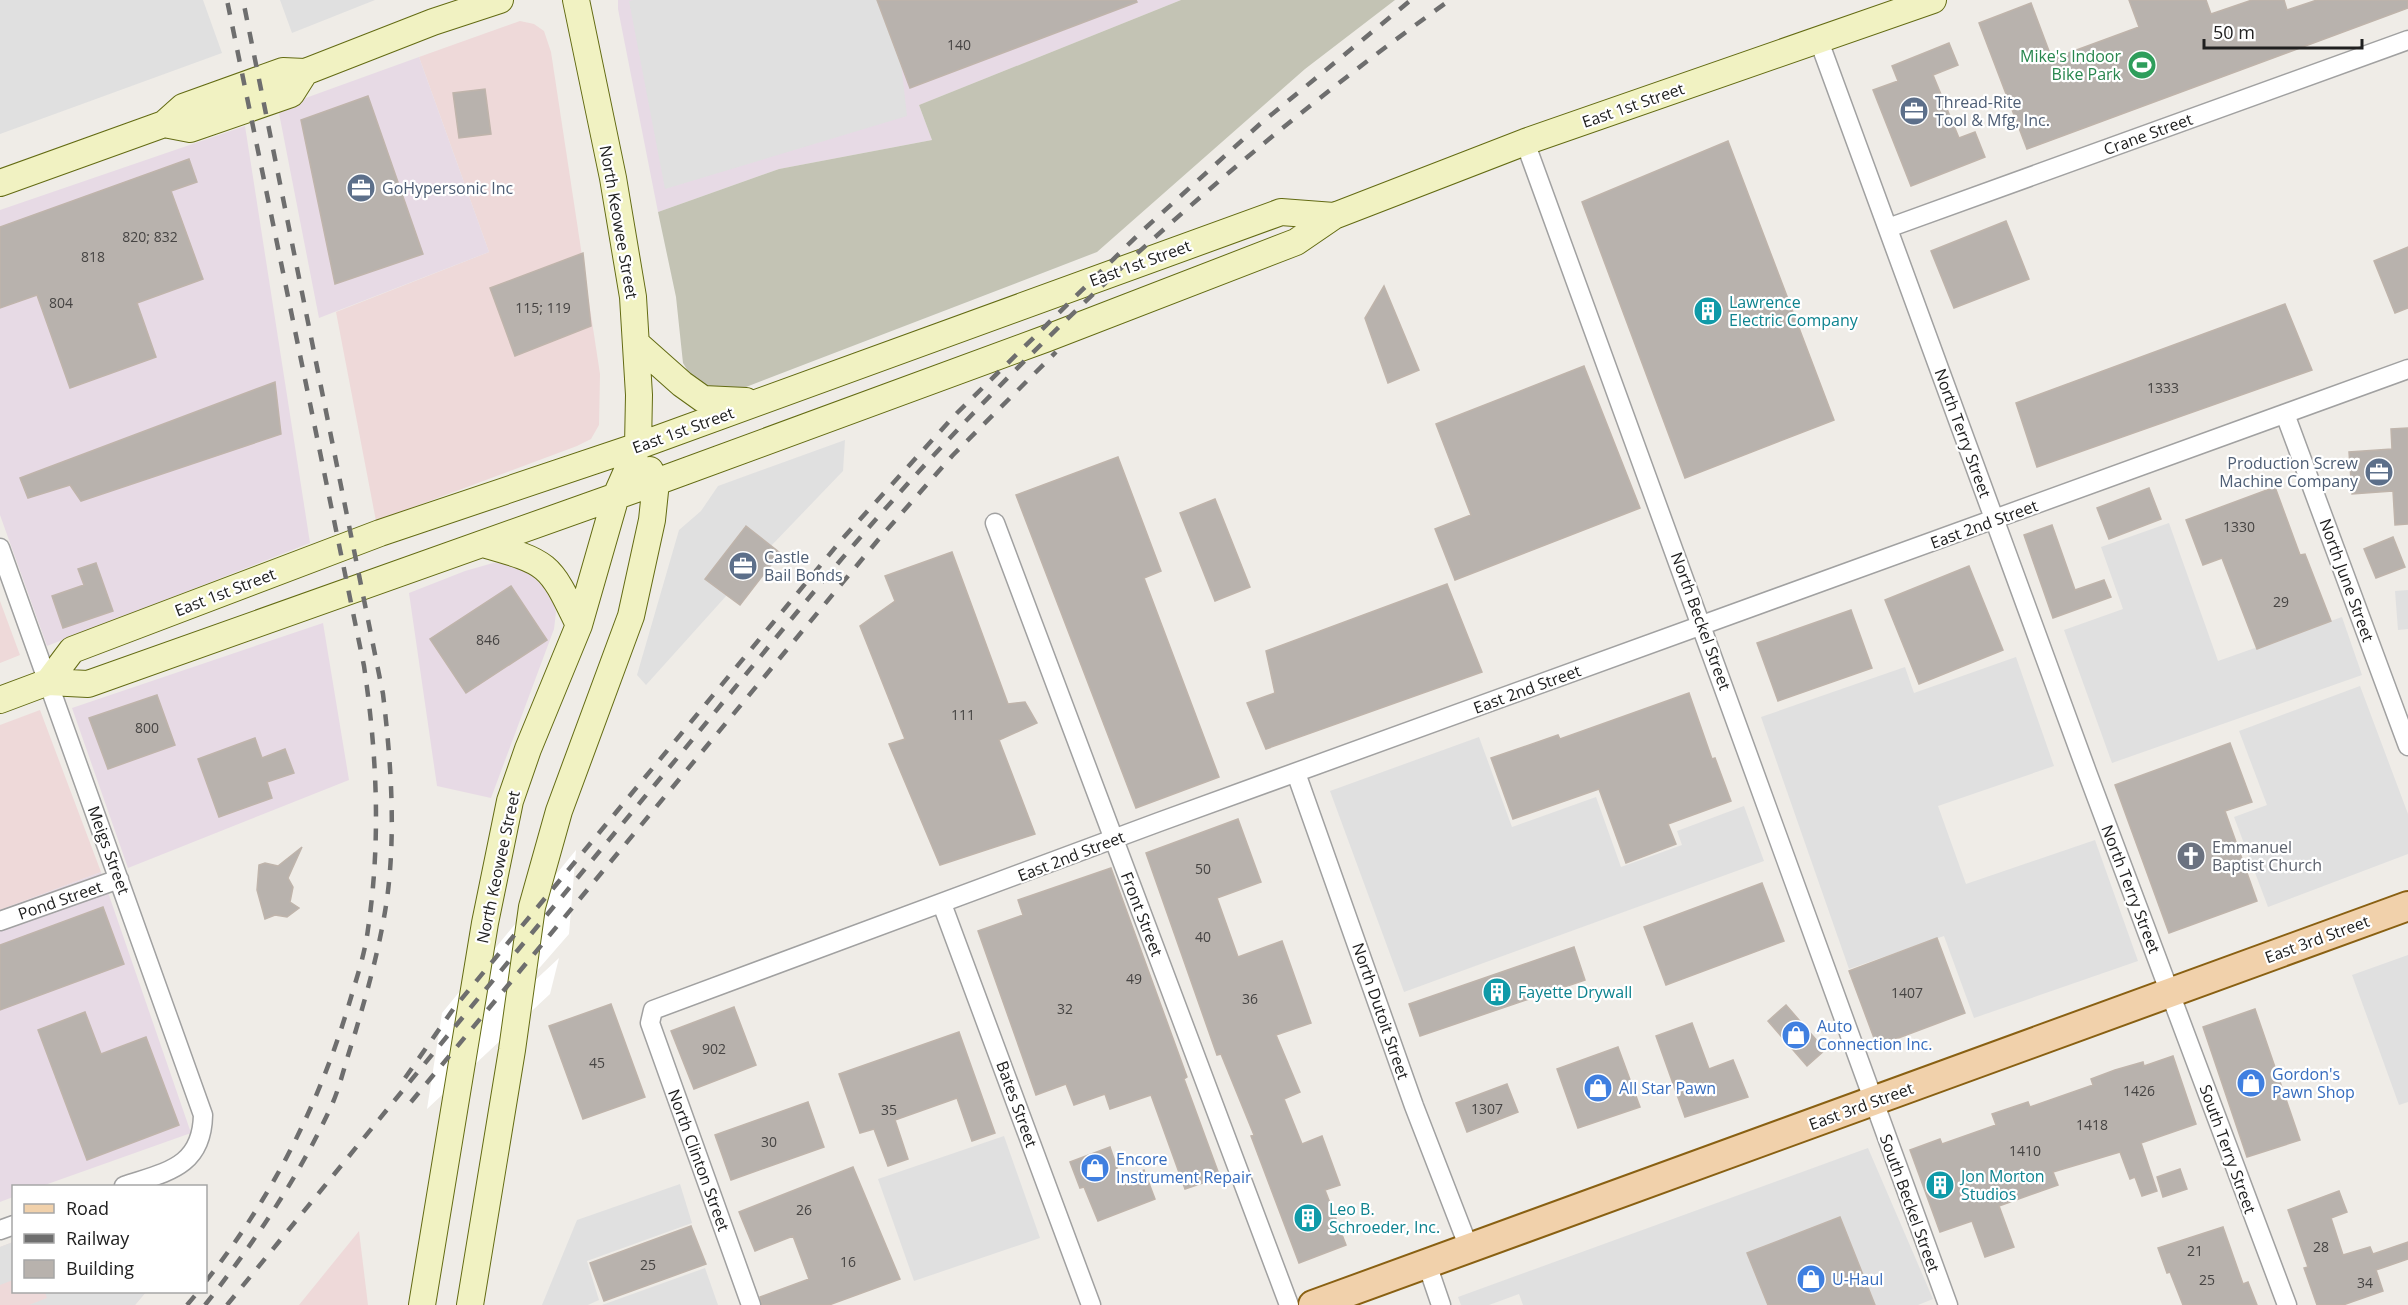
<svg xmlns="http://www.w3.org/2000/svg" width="2408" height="1305" viewBox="0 0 2408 1305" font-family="'Open Sans',sans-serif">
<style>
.commercial{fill:#eed9d9}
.industrial{fill:#e7dae5}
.construction{fill:#c3c3b4}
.parking{fill:#e0e0e0}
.pier{fill:#fff}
.building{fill:#b8b2ad;stroke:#bfb4ab;stroke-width:1.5}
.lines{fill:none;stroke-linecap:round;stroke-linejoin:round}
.street-casing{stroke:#a1a1a1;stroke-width:21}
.secondary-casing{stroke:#636b13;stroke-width:28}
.primary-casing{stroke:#896012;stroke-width:32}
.street{stroke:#fff;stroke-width:18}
.secondary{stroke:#f1f2c2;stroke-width:26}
.primary{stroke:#f1d1ab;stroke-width:28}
.rail{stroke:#6e6e6e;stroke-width:4.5;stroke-dasharray:12 12;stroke-linecap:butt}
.labels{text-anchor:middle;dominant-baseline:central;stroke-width:4.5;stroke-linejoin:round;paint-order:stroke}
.number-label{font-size:14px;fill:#464443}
.leisure-label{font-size:16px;fill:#27864d;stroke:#fff;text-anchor:end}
.service-label{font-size:16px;fill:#4e5e75;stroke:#fff;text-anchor:start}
.street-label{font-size:16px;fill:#202020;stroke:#fff}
.culture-label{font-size:16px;fill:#0d838f;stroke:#fff;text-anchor:start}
.worship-label{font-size:16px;fill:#5b616d;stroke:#fff;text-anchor:start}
.shop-label{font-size:16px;fill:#366cbe;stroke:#fff;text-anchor:start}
</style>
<rect width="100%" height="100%" fill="#efece7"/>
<!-- commercial -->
<path class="commercial" d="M520,21L534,24L544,31L551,52L600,374L599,425L591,439L577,446L376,521L336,312L489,252L419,57Z
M0,601L20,655L0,663Z
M40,710L101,872L0,910V725Z
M359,1231L368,1305H299Z
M13,1242L14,1292H146L135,1305H0V1247Z"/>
<!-- industrial -->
<path class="industrial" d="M618,0H1181L919,105L932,140L779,169L658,212L618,9Z
M419,57L489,252L319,318L278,108Z
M245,126L310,543L47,646L0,515V210Z
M510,561L527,566L548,586L556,612L554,629L491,798L437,786L409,593L465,571L493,563Z
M323,623L349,780L128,868L72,708Z
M101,872L191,1133L42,1186H14L13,1197L0,1202V910Z"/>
<!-- construction -->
<path class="construction" d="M1181,0H1395L1305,69L1097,252L746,387L708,388L692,378L683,363L676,297L658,212L779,169L932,140L919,105Z"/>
<!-- parking -->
<path class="parking" d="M0,0H203L222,53L0,134Z
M280,0H375L292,33Z
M633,0H886L898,35L907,116L665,189L629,1Z
M845,440L843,471L771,546L745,526L705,579L727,595L646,685L637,675L679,530L701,511L718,486Z
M2169,523L2218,661L2342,617L2362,675L2112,763L2064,630L2123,609L2101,547Z
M2408,590V629L2398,630L2395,591Z
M2016,657L2054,766L1938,806L1966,884L2095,840L2138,961L1974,1018L1944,936L1849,969L1761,717L1905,667L1914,693Z
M2360,686L2408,814V854L2268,907L2234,817L2267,805L2239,731Z
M1479,737L1512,827L1596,797L1621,867L1682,845L1677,831L1744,806L1764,861L1404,992L1330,791Z
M2408,955V1102L2399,1105L2352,975Z
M1004,1136L1040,1238L914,1281L878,1179Z
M1868,1148L1933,1299L1918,1305H1875L1840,1217L1748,1253L1768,1305H1523L1519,1294L1489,1305H1461L1458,1297Z
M680,1184L692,1223L587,1261L599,1300L588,1305H542L577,1220Z
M13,1242V1280L0,1285V1247Z
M705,1268L718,1305H602Z
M45,1292H146L135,1305H29L47,1298Z"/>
<!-- pier -->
<path class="pier" d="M576,850L569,934L501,1012L559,958L550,994L427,1109L442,1013Z"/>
<!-- building -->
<path class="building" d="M877,0H1136L1137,2L910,88Z
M2129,0H2206L2211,14L2252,0H2284L2287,10L2317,0H2408V8L2027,149L1979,23L2031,3L2052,59L2139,27Z
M1949,43L1958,65L1933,75L1959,138L1975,132L1985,157L1911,186L1873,90L1898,81L1892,66Z
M485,89L491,134L459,138L453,93Z
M368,96L423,254L335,284L301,120Z
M1728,141L1834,420L1685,478L1582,202Z
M189,159L197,182L171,191L203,279L137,303L156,357L70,388L37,295L0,308V227Z
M2006,221L2029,279L1954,308L1931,251Z
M2408,247V308L2395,313L2374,261Z
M583,253L591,326L515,356L490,288Z
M1384,286L1419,370L1388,383L1365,318Z
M2285,304L2312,370L2037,467L2016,403Z
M1584,366L1640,508L1455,580L1435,529L1471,515L1436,424Z
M275,382L281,434L81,501L70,485L28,498L20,478Z
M2408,428V524L2395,525L2393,491L2352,494L2349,452L2392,449L2391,429Z
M1118,457L1161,571L1144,578L1219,777L1136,808L1016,495Z
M2275,487L2300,555L2305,554L2331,621L2257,649L2222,558L2203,565L2186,520Z
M2149,488L2161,519L2109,539L2097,508Z
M1215,499L1250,587L1215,601L1180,513Z
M2052,525L2075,590L2104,580L2111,597L2053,618L2024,535Z
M746,526L780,553L740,605L705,579Z
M2393,537L2405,567L2376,578L2364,549Z
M952,552L1008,704L1025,702L1037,723L999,740L1035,834L940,865L889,744L905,739L860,626L895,601L885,576Z
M96,563L113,611L63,628L52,596L84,585L78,569Z
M1969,566L2003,650L1919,684L1885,600Z
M1447,584L1482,672L1266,749L1247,703L1275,693L1266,651Z
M511,586L547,640L466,693L430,639Z
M1851,610L1872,668L1778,701L1757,643Z
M1689,693L1712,759L1715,758L1731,801L1668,824L1676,844L1626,863L1599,789L1513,819L1491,758L1558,735L1560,739Z
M157,695L175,745L108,769L89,718Z
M255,738L262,758L285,749L294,773L267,782L272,798L219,817L198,759Z
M2230,743L2252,802L2225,811L2257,901L2169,933L2115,785Z
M1238,819L1261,882L1217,898L1238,957L1282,941L1311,1023L1276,1035L1300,1092L1284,1099L1302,1144L1322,1136L1340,1185L1325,1190L1346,1245L1299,1263L1251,1136L1254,1135L1221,1054L1217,1055L1146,853Z
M302,847L288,878L293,887L290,902L299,908L287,917L275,915L265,919L257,890L259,865L265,863L278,866Z
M1111,868L1187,1077L1184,1079L1220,1177L1185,1189L1151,1095L1110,1109L1105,1094L1074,1105L1066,1084L1036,1095L978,931L1023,915L1018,900Z
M1762,883L1784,941L1666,985L1644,927Z
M103,907L124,964L0,1010V945Z
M1937,938L1965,1013L1877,1046L1849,971Z
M1574,947L1585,980L1420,1036L1409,1004Z
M611,1004L645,1097L583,1119L549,1026Z
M1786,1005L1825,1050L1807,1066L1768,1021Z
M734,1007L756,1065L694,1089L671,1031Z
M2255,1009L2300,1140L2247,1157L2203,1027Z
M85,1012L101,1054L146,1037L179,1125L87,1160L38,1030Z
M1692,1023L1709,1069L1733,1060L1748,1097L1685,1117L1656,1036Z
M959,1032L995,1133L972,1141L957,1098L895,1120L908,1159L888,1166L874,1129L860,1133L839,1074Z
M1618,1047L1640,1107L1578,1128L1557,1069Z
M2173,1056L2196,1124L2141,1143L2157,1191L2142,1196L2135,1177L2130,1179L2120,1152L2053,1172L2058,1185L1999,1206L2014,1247L1985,1257L1972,1221L1940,1232L1910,1150L1940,1139L1942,1144L1996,1125L1992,1114L2028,1102L2030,1107L2093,1085L2091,1079L2115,1070L2143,1062L2144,1066Z
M1507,1084L1518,1112L1467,1132L1456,1103Z
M808,1102L824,1147L731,1180L715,1135Z
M1110,1147L1121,1179L1144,1170L1155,1199L1098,1221L1084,1187L1080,1188L1070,1162Z
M853,1167L900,1279L829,1305H762L760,1297L809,1279L793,1236L755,1251L739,1212Z
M2180,1169L2187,1189L2163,1197L2157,1177Z
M2339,1191L2347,1212L2331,1218L2343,1255L2370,1247L2373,1254L2408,1242V1259L2376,1270L2383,1291L2343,1305H2317L2304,1268L2308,1267L2288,1210Z
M1840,1217L1875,1305H1768L1747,1253Z
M691,1226L706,1264L604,1301L590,1263Z
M2223,1227L2243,1284L2248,1282L2257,1305H2183L2170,1272L2167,1273L2158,1248Z"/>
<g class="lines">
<!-- street casing -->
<g class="street-casing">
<path id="street" d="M1819,41L2087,772L2287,1305
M1525,142L1948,1305
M1888,228L2408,40
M2285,414L2408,746
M995,523L1289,1305
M0,548L203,1115C202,1168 165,1172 124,1186
M1296,773L1414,1106L1469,1248
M942,904L1091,1305
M0,921L119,879
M0,1230L14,1225
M1427,1264L1441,1305
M751,1305L650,1023L653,1010L1159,822L2408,369"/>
</g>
<!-- secondary casing -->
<g class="secondary-casing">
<path id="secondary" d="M164,124L190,129L291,94L305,72
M0,183L164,124L183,107L283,71L305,72L433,22L500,0
M637,344L682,384L703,399L746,401
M483,544C550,563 549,563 579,625
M48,682L72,650L380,533L638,446L1281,212L1334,216
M0,700L48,682L88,684L656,482L1045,339L1296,242L1334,216L1525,142L1933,0
M422,1305L485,923L510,801L528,749L579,625L616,496L638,446L639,395L633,297L613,178L576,0
M470,1305L512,1050L532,907L559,811L631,616L652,520L656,482L650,470"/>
</g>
<!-- primary casing -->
<g class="primary-casing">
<path id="primary" d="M1313,1305L2408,906"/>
</g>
<!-- street -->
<use href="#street" class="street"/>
<!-- secondary -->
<use href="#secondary" class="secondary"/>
<!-- primary -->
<use href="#primary" class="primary"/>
<!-- rail -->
<path class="rail" d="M405,1078L454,1008L772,624L843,538L956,414L1141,232L1260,124L1411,0
M411,1102L878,540L953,455L1056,352
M206,1281C271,1199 319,1105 349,1004C356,980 365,954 368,929C381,841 377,754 364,666L227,0
M187,1305L198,1292
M205,1305C253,1244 297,1180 330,1109C340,1088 345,1063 353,1040C367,993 380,947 387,899C396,832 391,761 383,694L243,0
M227,1305C374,1126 520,946 668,769C743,679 816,586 894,499C1058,315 1250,143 1450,0"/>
</g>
<!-- icons -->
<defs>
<g id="stadium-disc" transform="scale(1.5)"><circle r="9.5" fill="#2e9e5b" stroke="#fff"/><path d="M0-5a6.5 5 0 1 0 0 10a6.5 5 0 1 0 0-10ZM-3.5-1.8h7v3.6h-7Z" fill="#fff"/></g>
<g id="office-disc" transform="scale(1.5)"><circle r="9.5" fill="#5c6f8a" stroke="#fff"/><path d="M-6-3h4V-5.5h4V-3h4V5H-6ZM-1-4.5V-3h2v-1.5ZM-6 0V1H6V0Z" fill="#fff"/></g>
<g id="building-disc" transform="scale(1.5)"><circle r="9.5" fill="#0f9aa8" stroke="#fff"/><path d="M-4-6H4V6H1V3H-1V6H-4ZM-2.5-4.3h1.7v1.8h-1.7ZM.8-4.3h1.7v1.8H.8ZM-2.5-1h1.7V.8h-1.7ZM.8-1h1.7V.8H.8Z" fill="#fff"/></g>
<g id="church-disc" transform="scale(1.5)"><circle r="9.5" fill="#6b7280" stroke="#fff"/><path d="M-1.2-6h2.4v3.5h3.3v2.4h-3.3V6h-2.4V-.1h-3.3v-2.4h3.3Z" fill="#fff"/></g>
<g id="shop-disc" transform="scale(1.5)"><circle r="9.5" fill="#3f7fe0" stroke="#fff"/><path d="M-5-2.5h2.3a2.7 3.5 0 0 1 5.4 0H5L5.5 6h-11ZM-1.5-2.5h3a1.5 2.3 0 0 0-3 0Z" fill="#fff"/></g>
</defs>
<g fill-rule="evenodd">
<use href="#stadium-disc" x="2142" y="65"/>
<use href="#office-disc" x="1914" y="111"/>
<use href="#office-disc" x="361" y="188"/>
<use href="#building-disc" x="1708" y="311"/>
<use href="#office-disc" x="2379" y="472"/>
<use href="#office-disc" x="743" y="566"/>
<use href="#church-disc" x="2191" y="856"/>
<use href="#building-disc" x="1497" y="992"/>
<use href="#shop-disc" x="1796" y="1035"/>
<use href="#shop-disc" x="2251" y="1083"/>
<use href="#shop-disc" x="1598" y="1088"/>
<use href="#shop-disc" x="1095" y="1168"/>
<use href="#building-disc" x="1940" y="1185"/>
<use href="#building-disc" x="1308" y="1218"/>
<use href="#shop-disc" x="1811" y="1279"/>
</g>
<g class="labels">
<!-- number labels -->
<g class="number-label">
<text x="959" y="44">140</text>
<text x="150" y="236">820; 832</text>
<text x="93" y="256">818</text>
<text x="61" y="302">804</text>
<text x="543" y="307">115; 119</text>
<text x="2163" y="387">1333</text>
<text x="2239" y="526">1330</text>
<text x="2281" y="601">29</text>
<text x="488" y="639">846</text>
<text x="963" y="714">111</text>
<text x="147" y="727">800</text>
<text x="1203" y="868">50</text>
<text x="1203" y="936">40</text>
<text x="1134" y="978">49</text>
<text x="1907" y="992">1407</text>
<text x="1250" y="998">36</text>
<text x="1065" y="1008">32</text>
<text x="714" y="1048">902</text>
<text x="597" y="1062">45</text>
<text x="2139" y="1090">1426</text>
<text x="1487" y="1108">1307</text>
<text x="889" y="1109">35</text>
<text x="2092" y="1124">1418</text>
<text x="769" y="1141">30</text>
<text x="2025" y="1150">1410</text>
<text x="804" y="1209">26</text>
<text x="2321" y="1246">28</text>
<text x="2195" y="1250">21</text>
<text x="848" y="1261">16</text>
<text x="648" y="1264">25</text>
<text x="2207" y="1279">25</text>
<text x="2365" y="1282">34</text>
</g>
<!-- leisure labels -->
<g class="leisure-label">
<text x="2121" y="56">Mike's Indoor<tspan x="2121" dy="18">Bike Park</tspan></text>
</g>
<!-- service labels -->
<g class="service-label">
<text x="1935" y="102">Thread-Rite<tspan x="1935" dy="18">Tool &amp; Mfg, Inc.</tspan></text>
<text x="382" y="188">GoHypersonic Inc</text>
<text x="2358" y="463" text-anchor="end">Production Screw<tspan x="2358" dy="18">Machine Company</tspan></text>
<text x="764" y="557">Castle<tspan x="764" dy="18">Bail Bonds</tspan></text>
</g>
<!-- street labels -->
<g class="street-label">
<text transform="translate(1633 105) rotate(-19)">East 1st Street</text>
<text transform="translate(2148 134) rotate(-20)">Crane Street</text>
<text transform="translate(619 222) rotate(80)">North Keowee Street</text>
<text transform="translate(1140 263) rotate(-20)">East 1st Street</text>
<text transform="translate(683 430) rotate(-20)">East 1st Street</text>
<text transform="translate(1963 433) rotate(70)">North Terry Street</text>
<text transform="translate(1984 524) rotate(-20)">East 2nd Street</text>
<text transform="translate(2347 580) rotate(70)">North June Street</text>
<text transform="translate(225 592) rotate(-21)">East 1st Street</text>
<text transform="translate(1701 621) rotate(70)">North Beckel Street</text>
<text transform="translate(1527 689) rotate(-20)">East 2nd Street</text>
<text transform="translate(109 850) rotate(70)">Meigs Street</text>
<text transform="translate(1071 856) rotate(-21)">East 2nd Street</text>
<text transform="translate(498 867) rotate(-78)">North Keowee Street</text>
<text transform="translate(2131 889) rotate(69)">North Terry Street</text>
<text transform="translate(60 900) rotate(-19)">Pond Street</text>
<text transform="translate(1142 914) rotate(69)">Front Street</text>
<text transform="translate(2317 939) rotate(-20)">East 3rd Street</text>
<text transform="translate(1381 1011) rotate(71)">North Dutoit Street</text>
<text transform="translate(1017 1104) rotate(70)">Bates Street</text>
<text transform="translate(1861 1106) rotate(-20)">East 3rd Street</text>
<text transform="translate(2228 1149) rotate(70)">South Terry Street</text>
<text transform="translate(699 1160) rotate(70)">North Clinton Street</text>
<text transform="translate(1910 1203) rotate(70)">South Beckel Street</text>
</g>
<!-- culture labels -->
<g class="culture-label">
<text x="1729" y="302">Lawrence<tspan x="1729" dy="18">Electric Company</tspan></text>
<text x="1518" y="992">Fayette Drywall</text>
<text x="1961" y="1176">Jon Morton<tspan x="1961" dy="18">Studios</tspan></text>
<text x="1329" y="1209">Leo B.<tspan x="1329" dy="18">Schroeder, Inc.</tspan></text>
</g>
<!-- worship labels -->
<g class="worship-label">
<text x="2212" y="847">Emmanuel<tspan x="2212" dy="18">Baptist Church</tspan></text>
</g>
<!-- shop labels -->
<g class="shop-label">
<text x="1817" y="1026">Auto<tspan x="1817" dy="18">Connection Inc.</tspan></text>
<text x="2272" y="1074">Gordon's<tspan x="2272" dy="18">Pawn Shop</tspan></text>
<text x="1619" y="1088">All Star Pawn</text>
<text x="1116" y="1159">Encore<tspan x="1116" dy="18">Instrument Repair</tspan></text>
<text x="1832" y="1279">U-Haul</text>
</g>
</g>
<!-- legend -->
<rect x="12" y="1185" width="195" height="108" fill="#ffffff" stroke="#a6a6a6" stroke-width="1.5"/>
<rect x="24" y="1204" width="30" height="9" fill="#f1d1ab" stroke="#a6a6a6" stroke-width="1.5"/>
<text x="66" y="1215" font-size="18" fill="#202020">Road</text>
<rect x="24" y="1234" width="30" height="9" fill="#6e6e6e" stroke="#a6a6a6" stroke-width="1.5"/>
<text x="66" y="1245" font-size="18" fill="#202020">Railway</text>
<rect x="24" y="1260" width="30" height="18" fill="#b8b2ad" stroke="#a6a6a6" stroke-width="1.5"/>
<text x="66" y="1275" font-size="18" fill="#202020">Building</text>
<!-- scale -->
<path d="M2204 39v9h158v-9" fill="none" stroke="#202020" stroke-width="3"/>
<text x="2213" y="39" font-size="18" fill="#202020" stroke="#ffffff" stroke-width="4.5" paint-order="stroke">50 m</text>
</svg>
